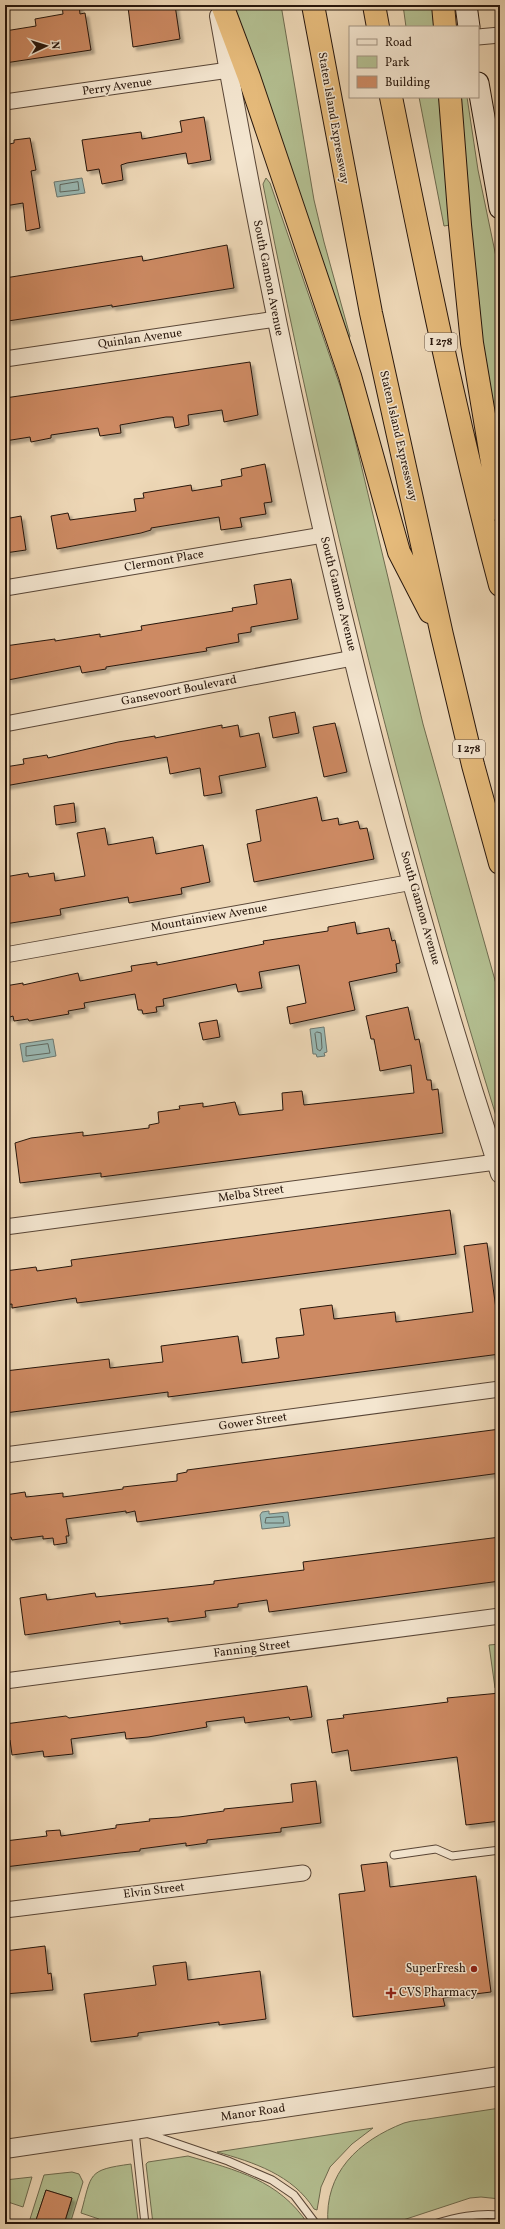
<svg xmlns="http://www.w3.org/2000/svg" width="505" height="2229" viewBox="0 0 505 2229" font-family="Vollkorn,serif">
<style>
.green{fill:#b4c092;stroke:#6e6b4f}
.water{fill:#9ab9b4;stroke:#6c7871}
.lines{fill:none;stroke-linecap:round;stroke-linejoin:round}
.shore{stroke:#606860;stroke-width:1}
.building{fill:#cd8a64;stroke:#27160c;filter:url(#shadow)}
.service-casing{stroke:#594637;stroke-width:9}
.minor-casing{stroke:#594637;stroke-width:17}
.tertiary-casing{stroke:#594637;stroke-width:20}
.secondary-casing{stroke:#27160c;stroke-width:23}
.motorway-casing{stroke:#27160c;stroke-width:24}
.service{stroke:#f4e6d0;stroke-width:7}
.minor{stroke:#f4e6d0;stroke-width:15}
.tertiary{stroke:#f4e6d0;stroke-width:18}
.secondary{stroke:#f4e6d0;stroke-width:21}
.motorway{stroke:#e7bc7c;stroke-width:22}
.poi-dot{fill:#8f2418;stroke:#f4e6d0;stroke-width:1.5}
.labels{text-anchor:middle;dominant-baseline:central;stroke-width:3;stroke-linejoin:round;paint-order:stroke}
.shield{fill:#f4e6d0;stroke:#645447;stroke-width:1}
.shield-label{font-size:11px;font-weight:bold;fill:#27160c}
.street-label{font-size:12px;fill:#27160c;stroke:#f4e6d0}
.poi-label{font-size:12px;fill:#27160c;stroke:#f4e6d0;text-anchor:end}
</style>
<defs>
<filter id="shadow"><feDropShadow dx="3.5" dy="3.5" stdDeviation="1" flood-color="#0004"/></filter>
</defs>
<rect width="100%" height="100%" fill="#eed8b7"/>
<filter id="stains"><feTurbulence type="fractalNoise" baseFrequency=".005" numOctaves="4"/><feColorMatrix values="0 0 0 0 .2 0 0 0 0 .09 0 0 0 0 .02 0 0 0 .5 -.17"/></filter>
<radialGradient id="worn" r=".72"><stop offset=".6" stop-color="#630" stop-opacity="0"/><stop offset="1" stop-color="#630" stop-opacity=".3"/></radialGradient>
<!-- green -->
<path class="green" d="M234,5H281L314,200L324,242L350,336L348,341Z
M403,5H432L434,27H406Z
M419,97H439L450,225L444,226Z
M457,97H467L478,170L500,276V450L487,399Z
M266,178L270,183L347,406L423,724L500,998V1129C404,819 325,504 263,184Z
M500,1644V1688H495L489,1645Z
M500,2108V2199L481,2197L470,2198L391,2224H328C324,2173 358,2141 404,2123C413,2120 424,2120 434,2118C456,2115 478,2111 500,2108Z
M373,2128L352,2144L330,2167L321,2187L317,2210L314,2209C293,2175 253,2162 217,2152Z
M188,2156C236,2170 279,2180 308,2224H243L241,2222L240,2224H153L146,2164L148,2162Z
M131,2164L138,2220L119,2224H97L99,2219L81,2213C92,2173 87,2170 131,2164Z
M72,2172L79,2174L83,2182L70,2224H64L72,2198L46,2190L36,2220L41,2221L40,2224H33L30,2219L44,2175Z
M32,2177L23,2207L5,2201V2180Z"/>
<!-- water -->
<path class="water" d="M82,178L85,193L57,197L54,182Z
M324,1027L327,1052L324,1053L325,1056L317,1057L316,1054H313L310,1029Z
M53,1039L56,1056L23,1062L20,1044Z
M269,1511V1514L288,1512L290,1526L262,1529L260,1515L262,1512Z"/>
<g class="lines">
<!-- shore -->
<path class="shore" d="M78,182L79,190L60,192V185Z
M317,1032L321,1033L322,1048L320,1051L317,1049L315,1034Z
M48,1044L50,1053L26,1056V1047Z
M283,1517L284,1523H265L266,1518Z"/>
</g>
<!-- building -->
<path class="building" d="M62,5H79L80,14L85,13L91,50L5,63V31L36,26L35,19L63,14Z
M131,5H175L180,39L133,47L128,7H131Z
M204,117L211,160L188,164L186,153L127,163L121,165L123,180L102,184L99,169L87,171L82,140L141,132L142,139L182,132L180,121Z
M30,138L36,170L31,171L40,228L26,231L23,203L5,206V145L14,143V140Z
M227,245L234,288L112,307V305L8,321L5,303V278L142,256L143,261Z
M250,362L258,415L224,422L222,410L188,415L189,425L175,428L173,417H166L120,425L121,433L100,436L98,428L51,435V438L31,442L30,437L5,441V398Z
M265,464L272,502L264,503L266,514L240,518L242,527L221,530L219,517L151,528V530L141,533L57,549L51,516L68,513L70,520L136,511L134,499L144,498L143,493L191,485L192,491L222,486L221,480L242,476L241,469Z
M21,516L26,550L5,553V519Z
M291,579L298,619L251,627V632L238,634L239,642L206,648L207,651L106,667V669L82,673L80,666L8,680L5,669V646L55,639V641L100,634V637L142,630L141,626L233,611L232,608L257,604L254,585Z
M295,712L299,733L273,738L269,717Z
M335,723L347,772L324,777L313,727Z
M222,725V728L238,725L240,737L259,733L266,767L219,776L222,793L204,796L200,768L170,774L167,757L5,786V767L24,764L23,759L47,755L48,758L118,742L155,736V738Z
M317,797L322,821L338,818L339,825L358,821L360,829L367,828L374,859L254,882L247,844L261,841L256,810Z
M74,803L76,822L56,825L54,806Z
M105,828L108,845L153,837L156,854L203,845L210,882L181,888L182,894L129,903L128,897L60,909L61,915L5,924V877L28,873L29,877L54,873L55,881L85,876L77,833Z
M355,922L357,934L389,928L392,941L395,940L400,963L396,964L397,972L349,982L355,1010L290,1024L287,1007L306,1003L299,965L259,972L262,988L238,992L236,984L163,999L164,1006L156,1007L157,1012L143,1014L142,1010H138L135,994L84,1003L85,1008L68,1011L69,1014L29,1021L28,1019L14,1021L13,1016L7,1018L5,986L23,983V985L78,973L80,981L132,971L131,966L157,962V965L264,944L263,941L328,931V927Z
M408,1007L415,1040L419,1039L427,1080H431L432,1090L438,1089L443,1133L101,1177V1173L20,1183L15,1143L31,1138L83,1132V1136L149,1128V1125L159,1123L158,1112L180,1109L179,1106L203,1103V1107L235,1102L239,1115L283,1110L282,1093L302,1091L304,1105L414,1093L411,1065L380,1071L374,1039H371L366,1016Z
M217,1020L220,1037L203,1040L199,1023Z
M450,1210L456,1254L77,1303L76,1298L12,1308V1304L5,1305V1271L36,1267L37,1271L72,1266L71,1260Z
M487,1243L496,1309H498L500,1321V1354L168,1397V1392L5,1413V1371L109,1359L110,1368L163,1362L161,1346L238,1336L242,1363L279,1358L276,1338L304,1335L300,1309L332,1305L334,1319L395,1312L396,1322L473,1312L464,1246Z
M500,1429V1473L137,1522L135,1511L126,1513V1511L66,1519L69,1536H66L67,1543L54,1545L53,1538L43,1539V1536L12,1540L11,1537L7,1538L5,1495L25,1492L26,1497L63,1493V1497L123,1489V1487L177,1481V1474L187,1472V1470Z
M500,1537V1581L269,1612L267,1600L238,1604V1607L205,1611L206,1617L168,1622V1618L120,1624V1621L25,1635L24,1629L20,1598L46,1594L47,1600L95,1593L96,1597L214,1584V1581L304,1570L303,1562Z
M307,1686L312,1717L290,1720L289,1717L245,1723L244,1717L206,1722L207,1727L148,1737L126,1739L125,1732L71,1739L73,1754L44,1757L43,1751L12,1755L10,1740L5,1741V1724L66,1716L69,1718Z
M500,1693V1821L466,1825L457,1757L351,1771L348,1750L332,1753L327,1720L344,1718L343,1715L448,1702L447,1698Z
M316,1781L321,1823L281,1828V1832L207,1840V1843L186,1846V1843L140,1849V1851L120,1853L5,1867V1841L47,1836L46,1831L60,1830L61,1836L116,1828V1825L150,1821L149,1819L179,1817L224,1811V1809L293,1802L291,1784Z
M387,1862L390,1887L476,1876L491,1992L443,1998L445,2006L353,2017L339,1894L365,1891L361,1865Z
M45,1946L48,1974L51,1973L53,1990L5,1994V1951Z
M186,1962L188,1980L260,1971L266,2019L219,2025V2022L138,2033V2036L91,2042L84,1994L156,1985L153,1966Z
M46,2190L72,2198L64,2224H40L41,2221L36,2220Z"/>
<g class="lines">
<!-- service casing -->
<g class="service-casing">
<path id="service" d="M394,1855L436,1849L452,1856L500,1850
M135,2131L145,2224
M146,2133L228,2161L272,2180L294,2195L316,2224
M434,2224C457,2217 476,2213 500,2215"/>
</g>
<!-- minor casing -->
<g class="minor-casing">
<path id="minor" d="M478,37L500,35
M5,102L229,70
M5,359L276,319
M5,588L323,535
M5,724L353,658
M5,955L413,882
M5,1227L496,1162
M5,1455L500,1389
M5,1681L500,1616
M5,1910L303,1873"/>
</g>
<!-- tertiary casing -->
<g class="tertiary-casing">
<path id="tertiary" d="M219,16C288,407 376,796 500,1174
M5,2149L500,2076"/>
</g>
<!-- secondary casing -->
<g class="secondary-casing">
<path id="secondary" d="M466,5L469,27
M478,83L500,208"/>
</g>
<!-- motorway casing -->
<g class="motorway-casing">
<path id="motorway" d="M222,5L249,77L350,376L399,552L430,612
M313,5L371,313L442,635L473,765L500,863
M374,5L378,27
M443,5L445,27
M391,97C424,261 457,423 500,585
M450,97L460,225L472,343L500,510"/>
</g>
<!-- service -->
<use href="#service" class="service"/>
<!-- minor -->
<use href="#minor" class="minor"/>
<!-- tertiary -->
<use href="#tertiary" class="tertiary"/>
<!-- secondary -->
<use href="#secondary" class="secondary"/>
<!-- motorway -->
<use href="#motorway" class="motorway"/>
</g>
<!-- markers -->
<g class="poi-dot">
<circle cx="474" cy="1969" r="4"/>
<path d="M389 1987h4v4h4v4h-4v4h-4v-4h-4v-4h4z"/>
</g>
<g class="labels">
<!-- shield labels -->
<g class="shield">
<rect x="425" y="333" width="32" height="18" rx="3"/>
<rect x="453" y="740" width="32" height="18" rx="3"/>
</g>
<g class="shield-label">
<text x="441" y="342">I 278</text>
<text x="469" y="749">I 278</text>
</g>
<!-- street labels -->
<g class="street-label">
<text transform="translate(117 87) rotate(-8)">Perry Avenue</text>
<text transform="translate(333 118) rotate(80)">Staten Island Expressway</text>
<text transform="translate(268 278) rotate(79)">South Gannon Avenue</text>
<text transform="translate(140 339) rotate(-8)">Quinlan Avenue</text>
<text transform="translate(398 436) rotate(77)">Staten Island Expressway</text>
<text transform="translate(164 561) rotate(-10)">Clermont Place</text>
<text transform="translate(338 594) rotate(76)">South Gannon Avenue</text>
<text transform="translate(179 691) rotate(-11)">Gansevoort Boulevard</text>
<text transform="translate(420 908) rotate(74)">South Gannon Avenue</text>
<text transform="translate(209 918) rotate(-10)">Mountainview Avenue</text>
<text transform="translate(251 1194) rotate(-8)">Melba Street</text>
<text transform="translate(253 1422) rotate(-8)">Gower Street</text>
<text transform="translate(252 1649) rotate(-7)">Fanning Street</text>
<text transform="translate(154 1891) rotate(-7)">Elvin Street</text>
<text transform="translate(253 2113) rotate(-8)">Manor Road</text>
</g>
<!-- poi labels -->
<g class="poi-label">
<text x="466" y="1969">SuperFresh</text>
<text x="399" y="1993" text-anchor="start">CVS Pharmacy</text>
</g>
</g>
<!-- margin -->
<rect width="505" height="2229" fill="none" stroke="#eed8b7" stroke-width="20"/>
<rect x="6" y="6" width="493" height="2217" fill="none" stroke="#27160c" stroke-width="2"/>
<rect x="10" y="10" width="485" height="2209" fill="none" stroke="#27160c"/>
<!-- legend -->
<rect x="349" y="26" width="130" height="72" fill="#f4e6d0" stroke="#a29382"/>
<rect x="357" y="39" width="20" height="6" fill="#f4e6d0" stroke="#a29382"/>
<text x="385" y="46" font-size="12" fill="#27160c">Road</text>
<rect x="357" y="56" width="20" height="12" fill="#b4c092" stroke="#a29382"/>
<text x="385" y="66" font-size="12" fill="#27160c">Park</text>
<rect x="357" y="76" width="20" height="12" fill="#cd8a64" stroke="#a29382"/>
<text x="385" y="86" font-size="12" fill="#27160c">Building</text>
<!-- north arrow -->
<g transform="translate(46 46) rotate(86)" stroke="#f4e6d0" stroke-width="3" paint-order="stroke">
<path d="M0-3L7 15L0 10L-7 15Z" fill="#27160c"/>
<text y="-6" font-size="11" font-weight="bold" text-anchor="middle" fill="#27160c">N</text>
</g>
<rect width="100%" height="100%" filter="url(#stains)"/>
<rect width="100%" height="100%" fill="url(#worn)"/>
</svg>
